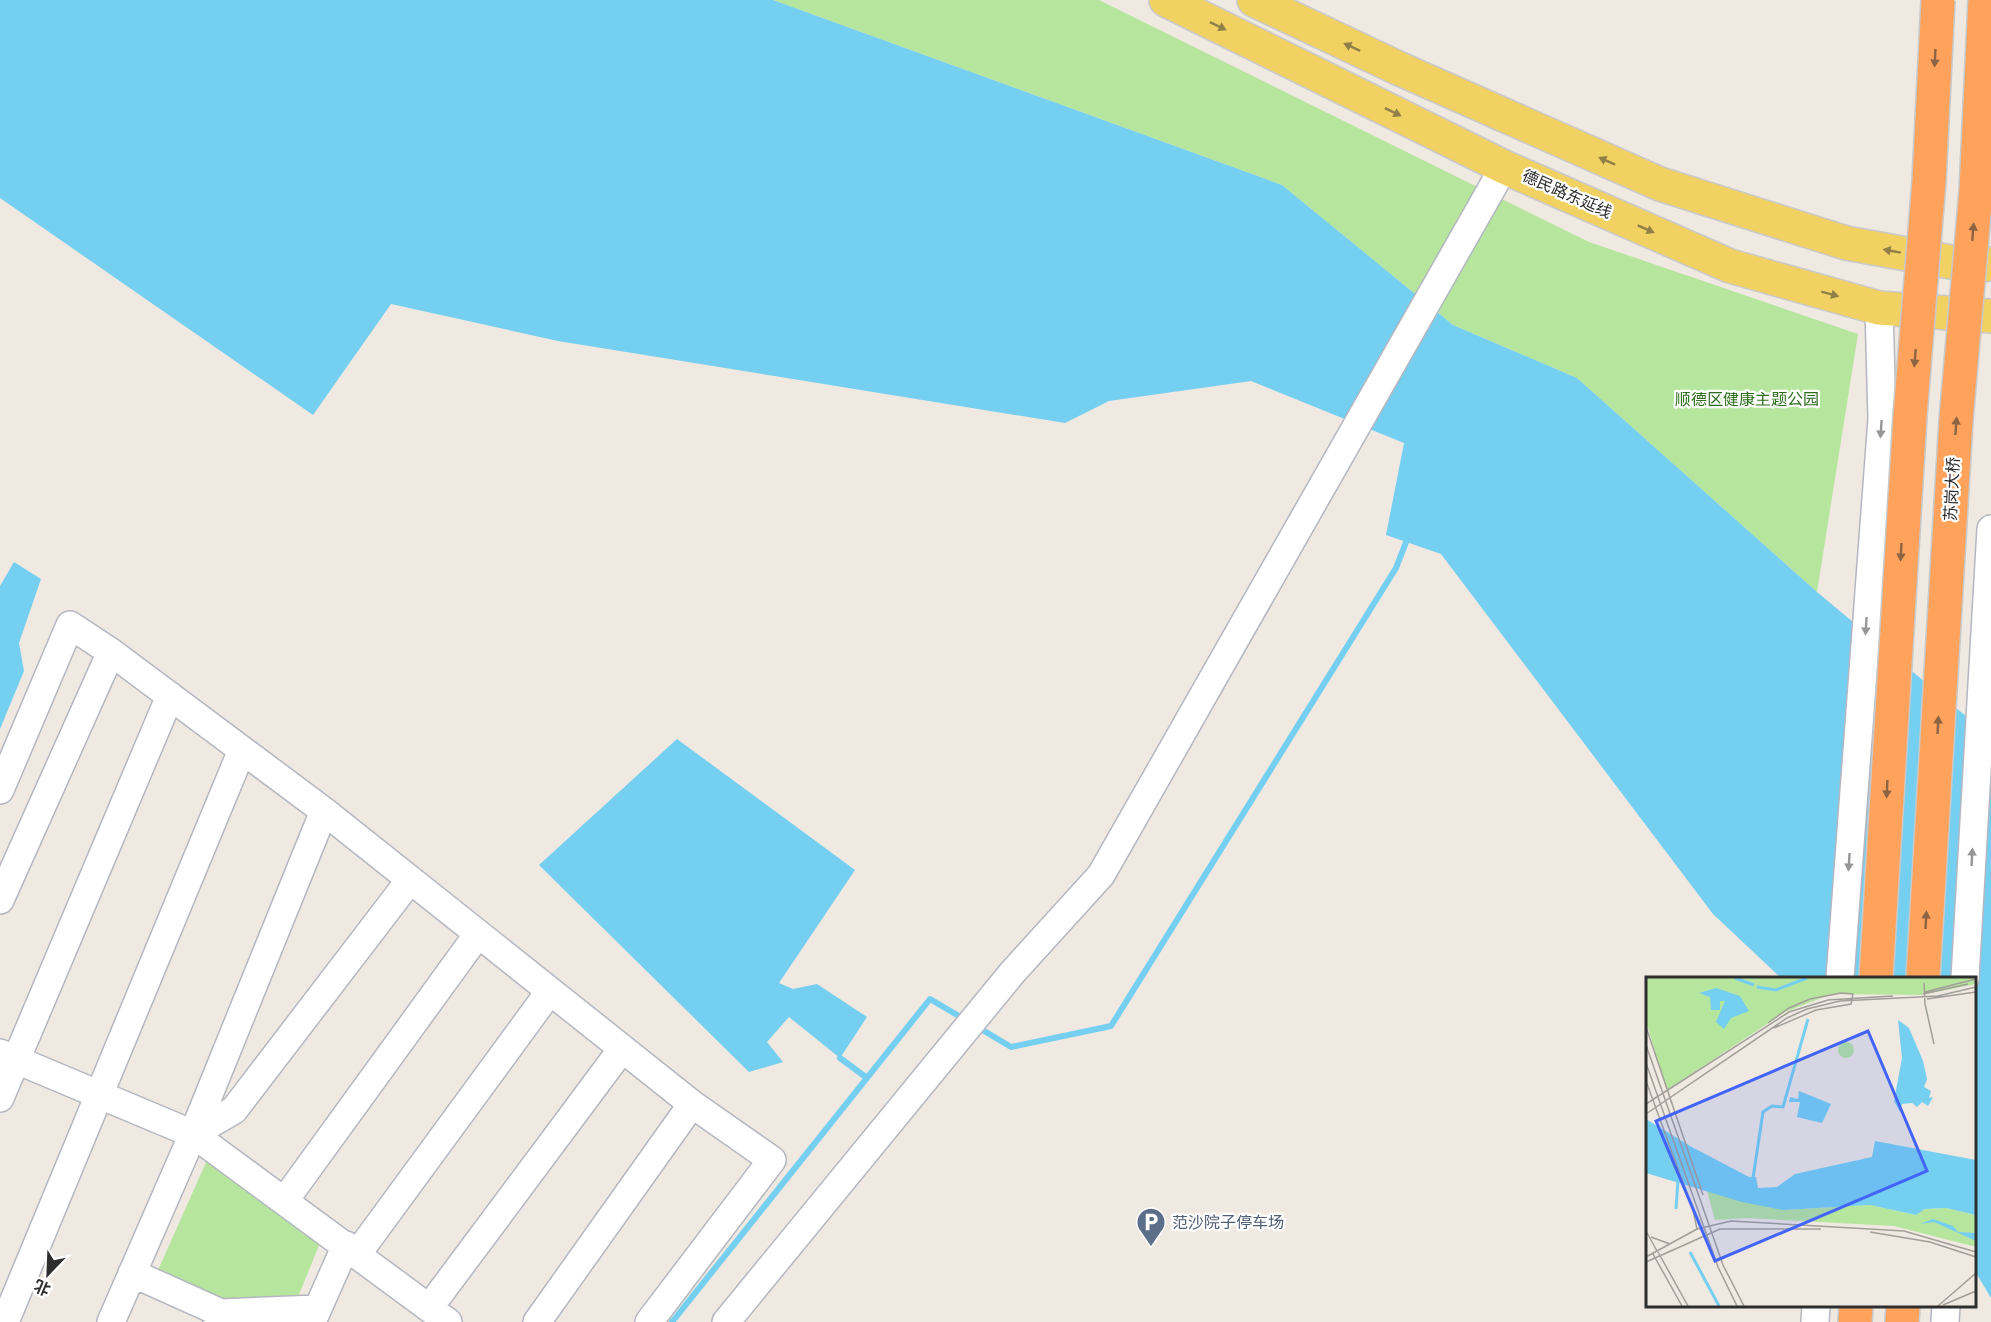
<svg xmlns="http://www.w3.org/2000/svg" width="1991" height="1322" viewBox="0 0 1991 1322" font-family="'Fira Sans Condensed','Noto Sans SC',sans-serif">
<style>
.green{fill:#b6e59e}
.water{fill:#75cff0}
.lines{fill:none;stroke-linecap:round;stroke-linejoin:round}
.stream{stroke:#75cff0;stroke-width:6}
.minor-casing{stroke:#b4b7c1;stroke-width:30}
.major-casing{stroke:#c9c9c9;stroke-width:36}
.highway-casing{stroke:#c9c9c9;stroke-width:36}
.minor{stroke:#fff;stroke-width:27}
.major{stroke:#f2d163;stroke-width:33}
.highway{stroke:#ffa35c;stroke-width:33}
.highway-bridge-casing{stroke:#c9c9c9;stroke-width:36;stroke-linecap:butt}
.highway-bridge{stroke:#ffa35c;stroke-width:33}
.oneway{fill:#908048}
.oneway2{fill:#8c6343}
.oneway3{fill:#969696}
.labels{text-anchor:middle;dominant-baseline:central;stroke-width:4.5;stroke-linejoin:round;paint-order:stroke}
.street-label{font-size:16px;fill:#2e2e2e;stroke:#fff}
.park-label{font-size:16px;fill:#2c6e1b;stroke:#fff}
.service-label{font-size:16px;fill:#4e5e75;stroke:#fff;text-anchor:start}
.inset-river{fill:none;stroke:#75cff0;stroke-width:3}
.inset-road{fill:none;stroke:#a29e99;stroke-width:1.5}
.view{fill:#4264fb;fill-opacity:0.15;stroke:#4264fb;stroke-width:3}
.inset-edge{fill:none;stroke:#2e2e2e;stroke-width:3}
</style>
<rect width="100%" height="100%" fill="#efe9e1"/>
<!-- green -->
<path class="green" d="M773,0H1099L1589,242L1858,334L1817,592L1577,378L1453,325L1282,185Z
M208,1158L322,1238L298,1297L224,1303L155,1277Z"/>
<!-- water -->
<path class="water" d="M0,0H773L1282,185L1453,325L1577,378L1817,592L1991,737V1298L1975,1271L1974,978H1781L1713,914L1441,554L1386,535L1404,443L1251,381L1109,401L1065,423L558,341L391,304L313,415L0,198Z
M14,562L41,579L19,643L24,671L0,729V586Z
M677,739L855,870L779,983L793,989L817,984L867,1017L840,1058L789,1017L767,1042L783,1062L749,1072L539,865Z"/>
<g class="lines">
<!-- stream -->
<path class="stream" d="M976,1026L1011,1047L1111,1026L1396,568L1408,537
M840,1058L867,1078
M672,1322L930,999L964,1019"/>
<!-- minor casing -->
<g class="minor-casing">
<path id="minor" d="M0,790L70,625L111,652
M0,900L111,652L324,811
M1840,978L1882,419L1879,308
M1965,978L1991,529
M0,1053L193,1134L448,1322
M0,1098L170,696
M193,1134L234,1110L410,880
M285,1200L478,934
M358,1253L550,991
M132,1273L221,1313L217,1322
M429,1308L622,1049
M221,1313L317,1309
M5,1322L242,750
M111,1322L193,1134L324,811L692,1104L772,1160L649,1322
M312,1322L346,1245
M537,1322L692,1104
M726,1322L1012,973L1101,875L1504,167
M1815,1322L1816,1306
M1945,1322L1946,1306"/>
</g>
<!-- major casing -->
<g class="major-casing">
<path id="major" d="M1166,0L1504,167L1730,266L1879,308L1991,316
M1254,0L1400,69L1660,184L1846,243L1973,266L1991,264"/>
</g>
<!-- highway casing -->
<g class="highway-casing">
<path id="highway" d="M1855,1322L1856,1306
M1902,1322L1903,1306"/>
</g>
<!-- minor -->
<use href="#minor" class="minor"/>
<!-- major -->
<use href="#major" class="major"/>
<!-- highway -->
<use href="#highway" class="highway"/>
<!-- highway-bridge casing -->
<g class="highway-bridge-casing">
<path id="highway-bridge" d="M1876,978L1910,416L1929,181L1938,0
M1923,978L1956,420L1976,191L1985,0"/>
</g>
<!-- highway-bridge -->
<use href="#highway-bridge" class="highway-bridge"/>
</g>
<!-- one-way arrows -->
<defs><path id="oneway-solid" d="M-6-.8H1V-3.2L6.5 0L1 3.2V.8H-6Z" transform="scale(1.5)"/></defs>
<g class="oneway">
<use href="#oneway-solid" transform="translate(1218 26) rotate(26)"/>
<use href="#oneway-solid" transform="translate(1352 47) rotate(-155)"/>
<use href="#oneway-solid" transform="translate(1393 112) rotate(26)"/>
<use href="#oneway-solid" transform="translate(1607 161) rotate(-156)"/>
<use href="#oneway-solid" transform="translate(1646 229) rotate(24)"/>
<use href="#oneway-solid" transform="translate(1892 251) rotate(-170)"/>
<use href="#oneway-solid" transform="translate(1830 294) rotate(15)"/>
</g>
<g class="oneway2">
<use href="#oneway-solid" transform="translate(1935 58) rotate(93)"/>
<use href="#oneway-solid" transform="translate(1973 232) rotate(-85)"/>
<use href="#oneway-solid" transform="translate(1915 358) rotate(95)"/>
<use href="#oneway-solid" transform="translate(1956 426) rotate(-86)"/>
<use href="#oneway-solid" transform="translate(1901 552) rotate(93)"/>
<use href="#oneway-solid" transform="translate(1938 725) rotate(-87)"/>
<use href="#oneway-solid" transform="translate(1887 789) rotate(93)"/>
<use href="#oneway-solid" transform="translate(1926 920) rotate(-87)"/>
</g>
<g class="oneway3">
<use href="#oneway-solid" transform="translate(1881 429) rotate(94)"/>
<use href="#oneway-solid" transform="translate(1866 626) rotate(94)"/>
<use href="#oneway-solid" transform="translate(1972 857) rotate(-87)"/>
<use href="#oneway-solid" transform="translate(1849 862) rotate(94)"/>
</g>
<!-- icons -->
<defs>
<g id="parking-pin" transform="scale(1.5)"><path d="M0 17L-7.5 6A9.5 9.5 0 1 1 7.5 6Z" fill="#5c6f8a" stroke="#fff"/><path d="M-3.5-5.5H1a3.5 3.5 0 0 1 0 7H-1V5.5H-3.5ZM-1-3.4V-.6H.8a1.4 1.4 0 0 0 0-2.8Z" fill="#fff"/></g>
</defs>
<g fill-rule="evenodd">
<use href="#parking-pin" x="1151" y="1222"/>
</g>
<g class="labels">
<!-- street labels -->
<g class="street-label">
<text transform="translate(1567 194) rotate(24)">德民路东延线</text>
<text transform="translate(1952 489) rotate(-87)">苏岗大桥</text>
</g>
<!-- park labels -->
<g class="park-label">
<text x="1747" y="399">顺德区健康主题公园</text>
</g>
<!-- service labels -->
<g class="service-label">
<text x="1172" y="1222">范沙院子停车场</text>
</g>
</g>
<!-- overview -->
<g transform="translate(1646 977)">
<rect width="330" height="330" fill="#efe9e1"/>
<path d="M0,1H330V7L275,18L186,17L139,35L21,113L0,45ZM192 73a8 8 0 1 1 16 0a8 8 0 1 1-16 0ZM61,214L137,233L224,228L269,238L279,232L300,231L330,238V270L248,249L101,241L69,243Z" fill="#b6e59e"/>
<path d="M70,11L94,19L103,34L85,41L78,52L70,45L79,24H74V33H65L64,20L53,16ZM252,43L263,51L277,84L281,102L278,110L285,114L283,121L287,120L282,129L276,125L271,130L266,126L256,127L254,135L248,124L256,81ZM153,114L185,127L176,146L151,140L154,125H143L144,120L152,122ZM0,142L44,169L103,200H110L112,211L131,210L149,197L226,180L229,164L330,183V238L300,231L279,232L270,238L224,228L137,233L96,225L0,196ZM287,242L307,249L312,255L330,256V264L288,245L274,247Z" fill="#75cff0"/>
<path class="inset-river" d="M89,1L108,8M111,10L130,13L161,1M107,201L117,135L126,129L137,130L162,42M30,232L32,203M44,275L73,329"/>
<path class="inset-road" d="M278,6L279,27L288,67M279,15L330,2M277,17L322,7M281,22L330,15M122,46L143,31L164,22L195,16L207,17L205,27L170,33L128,51M0,50L57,218M0,68L77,288L98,329M0,86L72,290L91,329M0,104L47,233L51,252M0,127L143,35L182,23L247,19M0,137L141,41L161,32L194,24L292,19L330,10M0,254L11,274M224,255L284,265L330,280M5,260L24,267M12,275L42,329M7,277L36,329M0,280L51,252L85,244L258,254L330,275M0,285L74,252H175M297,328L330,314M292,329L330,296"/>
<path class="view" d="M222,54L281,194L69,284L10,144Z"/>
<rect width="330" height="330" class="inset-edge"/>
</g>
<!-- north arrow -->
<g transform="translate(48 1274) rotate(203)" stroke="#ffffff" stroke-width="4.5" paint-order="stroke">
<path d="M0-4.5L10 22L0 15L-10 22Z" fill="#2e2e2e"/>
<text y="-9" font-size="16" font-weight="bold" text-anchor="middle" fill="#2e2e2e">北</text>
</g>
</svg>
